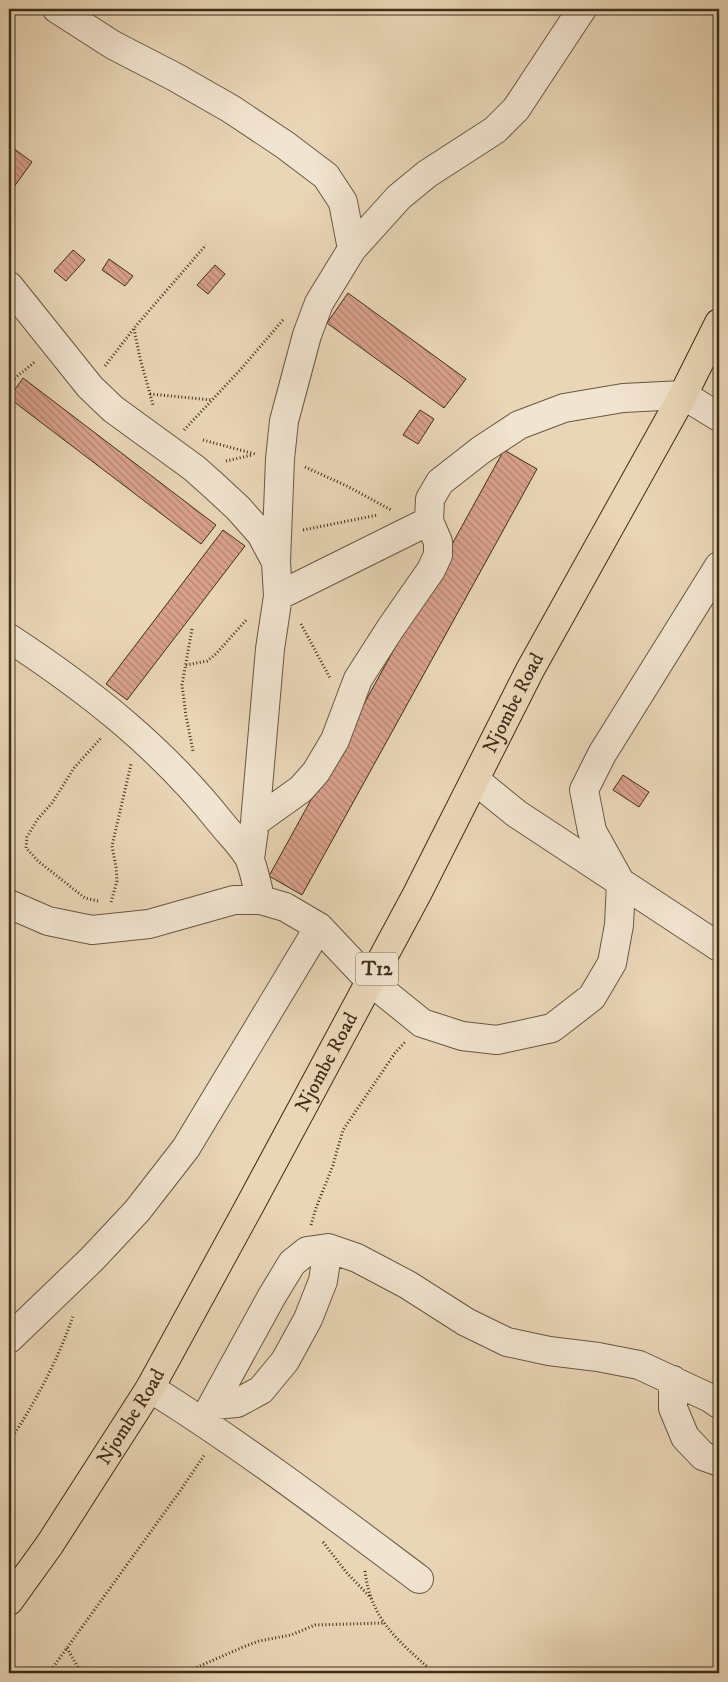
<svg xmlns="http://www.w3.org/2000/svg" width="728" height="1682" viewBox="0 0 728 1682" font-family="'IM FELL DW Pica',serif">
<style>
.building{fill:url(#building-back-hatch);stroke:#3d2e18}
.lines{fill:none;stroke-linecap:round;stroke-linejoin:round}
.minor-casing{stroke:#685840;stroke-width:30}
.highway-casing{stroke:#3d2e18;stroke-width:30}
.path{stroke:#3d2e18;stroke-width:3;stroke-dasharray:1 2.5;stroke-linecap:butt}
.minor{stroke:#f1e4d0;stroke-width:28}
.highway{stroke:#e9d6b7;stroke-width:28}
.labels{text-anchor:middle;dominant-baseline:central;stroke-width:4;stroke-linejoin:round;paint-order:stroke}
.shield{fill:#f1e4d0;stroke:#73654f;stroke-width:1}
.shield-label{font-size:19px;font-weight:bold;fill:#3d2e18}
.street-label{font-size:20px;fill:#3d2e18;stroke:#f1e4d0}
</style>
<defs>
<pattern id="building-back-hatch" width="6" height="6" patternUnits="userSpaceOnUse" patternTransform="scale(1.25)"><rect width="6" height="6" fill="#daa18d"/><path d="M-1 5l2 2M0 0l6 6M5-1l2 2" fill="none" stroke="#b28472"/></pattern>
</defs>
<rect width="100%" height="100%" fill="#e9d6b7"/>
<filter id="stains"><feTurbulence type="fractalNoise" baseFrequency=".004" numOctaves="4"/><feColorMatrix values="0 0 0 0 .2 0 0 0 0 .09 0 0 0 0 .02 0 0 0 .5 -.17"/></filter>
<radialGradient id="worn" r=".72"><stop offset=".6" stop-color="#630" stop-opacity="0"/><stop offset="1" stop-color="#630" stop-opacity=".3"/></radialGradient>
<!-- building -->
<path class="building" d="M9,145L32,162L11,191L9,189Z
M73,250L85,260L66,281L54,271Z
M109,259L133,276L125,286L102,270Z
M215,265L225,274L208,294L197,285Z
M348,293L466,379L444,408L327,323Z
M23,378L216,525L201,544L9,398Z
M420,410L434,419L418,444L403,435Z
M504,450L537,469L302,895L269,876Z
M223,530L245,546L127,700L106,684Z
M623,775L649,792L639,807L613,790Z"/>
<g class="lines">
<!-- minor casing -->
<g class="minor-casing">
<path id="minor" d="M57,9L113,45L175,77L231,109L285,145L326,176L343,202L352,249
M9,286L90,387L113,409L194,468L212,484L238,508L261,534L276,562L278,596L270,649L255,822L250,859
M276,562L280,459L284,421L307,335L319,303L352,249L399,197L427,174L495,130L516,109L582,9
M278,596L429,521
M9,638C91,692 161,747 222,824C230,834 245,849 250,860C255,873 257,887 261,900
M475,780L517,814L719,947
M255,822L301,789L316,772L335,740L358,679L390,629L431,570L438,555V542L429,521L430,499L440,482L481,450L519,425L564,408L623,398L683,395L719,417
M9,904L48,921L92,930L149,924L234,900H261L285,907L319,927L370,981L422,1023L462,1036L497,1040L552,1028L592,997L612,963L619,925L621,883L592,831L584,790L602,754L719,566
M9,1339L92,1259L137,1211L186,1148L319,927
M673,1380V1408L685,1437L703,1456L717,1461L719,1460
M150,1388C243,1446 331,1513 419,1579
M213,1405L237,1403L261,1390L285,1361L308,1319L323,1281L328,1248
M203,1422L272,1296L292,1263L307,1251L328,1248L357,1258L408,1285L466,1322L507,1342L549,1351L598,1357L639,1365L710,1398L719,1404"/>
</g>
<!-- highway casing -->
<g class="highway-casing">
<g id="highway">
<path id="s1" d="M9,1601L50,1544L150,1388L250,1205L417,894L530,670L683,395L719,323"/>
</g>
</g>
<!-- path -->
<path class="path" d="M134,329L140,358L153,405
M105,366L135,327L206,245
M9,383L36,361
M150,394L212,400
M184,430L241,369L283,320
M203,440L255,454
M226,461L252,455
M305,467L347,486L391,510
M303,530L378,515
M301,624L330,678
M192,629L182,685L186,716L193,751
M186,665L207,661L216,654L247,619
M98,901L85,898L38,861L26,848L27,837L37,820L52,803L74,768L101,738
M111,902L117,881L116,867L112,846L131,764
M311,1225L316,1208L333,1165L343,1130L395,1053L405,1042
M9,1442C35,1403 58,1360 73,1316
M323,1542L346,1572L371,1598
M365,1571C371,1621 399,1641 434,1673
M67,1648L81,1673
M49,1673L180,1491L205,1454
M184,1673L243,1647L259,1641L291,1635L315,1625L383,1623"/>
<!-- minor -->
<use href="#minor" class="minor"/>
<!-- highway -->
<use href="#highway" class="highway"/>
</g>
<g class="labels">
<!-- shield labels -->
<rect class="shield" x="356" y="952.5" width="42" height="33" rx="4"/>
<g class="shield-label">
<text x="377" y="969">T12</text>
</g>
<!-- street labels -->
<g class="street-label">
<text stroke="none"><textPath href="#s1" startOffset="1031">Njombe Road</textPath></text>
<text stroke="none"><textPath href="#s1" startOffset="626">Njombe Road</textPath></text>
<text stroke="none"><textPath href="#s1" startOffset="221">Njombe Road</textPath></text>
</g>
</g>
<!-- margin -->
<rect width="728" height="1682" fill="none" stroke="#e9d6b7" stroke-width="30"/>
<rect x="10" y="10" width="708" height="1662" fill="none" stroke="#3d2e18" stroke-width="2.5"/>
<rect x="15" y="15" width="698" height="1652" fill="none" stroke="#3d2e18"/>
<rect width="100%" height="100%" filter="url(#stains)"/>
<rect width="100%" height="100%" fill="url(#worn)"/>
</svg>
